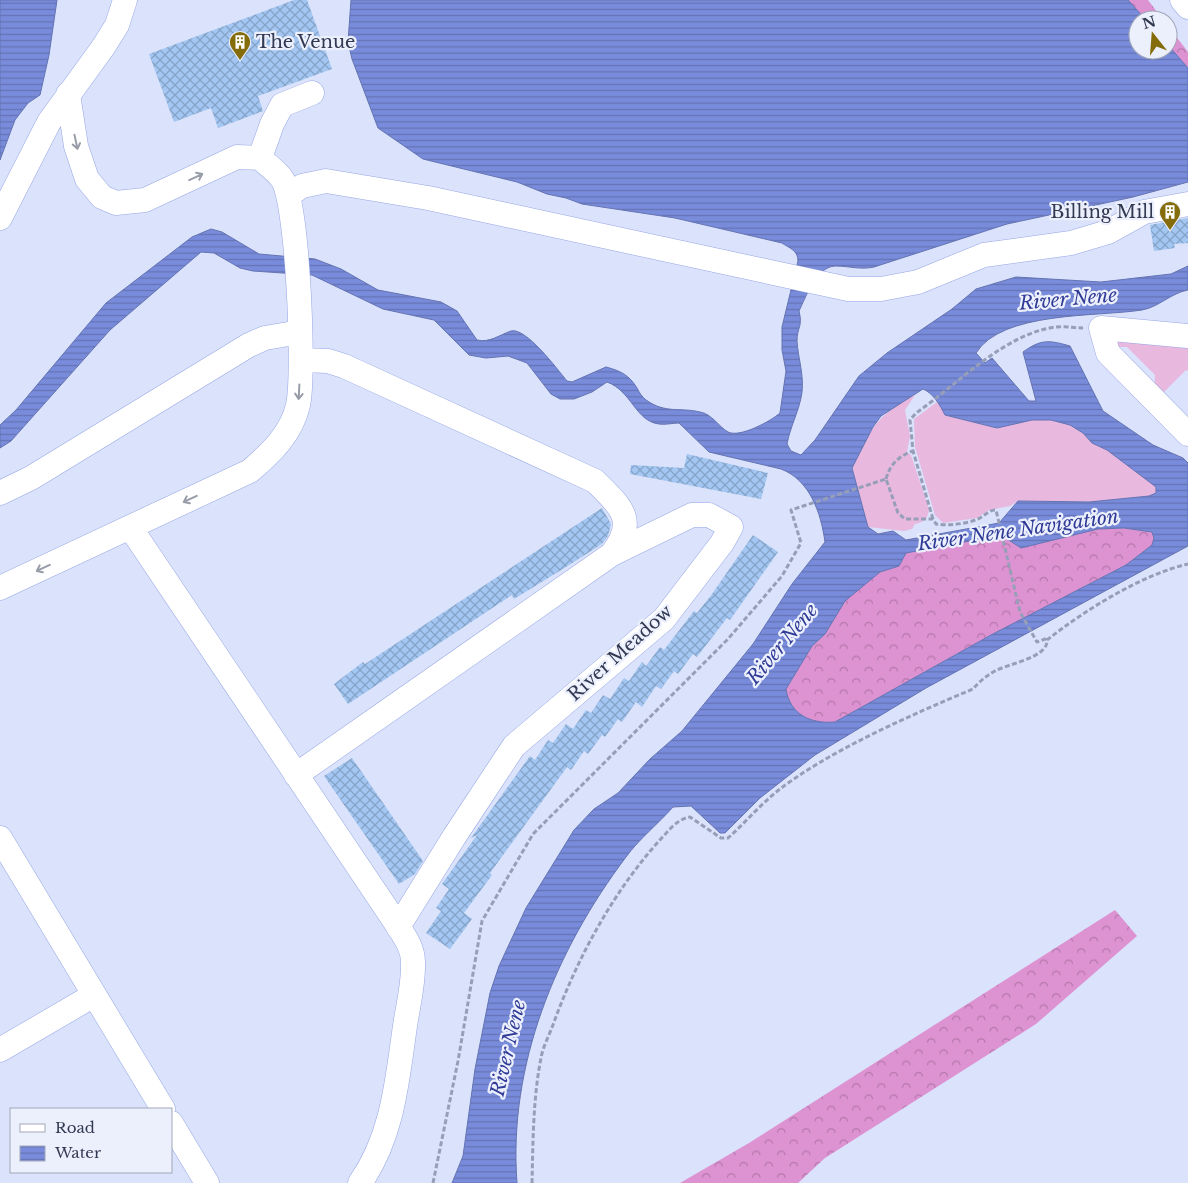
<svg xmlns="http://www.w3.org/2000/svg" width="1188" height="1183" viewBox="0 0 1188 1183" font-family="'Libre Baskerville',serif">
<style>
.grass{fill:#e8b8df}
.forest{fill:url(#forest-crowns)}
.water{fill:url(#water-rules);stroke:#6473b2;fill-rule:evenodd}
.building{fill:url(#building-cross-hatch)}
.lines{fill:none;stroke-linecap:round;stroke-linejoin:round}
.minor-casing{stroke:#97a7e4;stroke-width:25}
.path{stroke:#979fb8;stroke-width:3;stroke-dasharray:5 2.5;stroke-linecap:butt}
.minor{stroke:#fff;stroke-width:24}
.oneway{stroke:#989ca8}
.labels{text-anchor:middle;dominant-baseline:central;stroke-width:4.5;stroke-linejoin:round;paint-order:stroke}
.poi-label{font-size:18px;fill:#323952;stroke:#ecf0fd;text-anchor:start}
.street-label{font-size:18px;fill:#323952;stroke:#ecf0fd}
.water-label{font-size:19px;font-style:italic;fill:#303b97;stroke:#ecf0fd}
</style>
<defs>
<pattern id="forest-crowns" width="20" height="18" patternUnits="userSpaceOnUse" patternTransform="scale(1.25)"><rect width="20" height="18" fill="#dd92d1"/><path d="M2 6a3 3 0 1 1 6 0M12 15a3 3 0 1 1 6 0" fill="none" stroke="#b478ac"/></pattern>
<pattern id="water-rules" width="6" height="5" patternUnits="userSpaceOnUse" patternTransform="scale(1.25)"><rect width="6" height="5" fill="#798cdb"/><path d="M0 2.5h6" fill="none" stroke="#6473b4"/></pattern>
<pattern id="building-cross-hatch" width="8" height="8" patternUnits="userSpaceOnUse" patternTransform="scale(1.25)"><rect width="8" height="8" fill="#a3c7f2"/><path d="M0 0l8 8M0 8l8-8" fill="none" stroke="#85a3c7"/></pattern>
</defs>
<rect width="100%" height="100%" fill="#dae2fc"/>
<!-- grass -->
<path class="grass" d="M1113,337L1188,340V371L1186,370L1163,393L1188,417V425L1154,392L1155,375L1127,347H1112Z
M915,395L905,410L910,436L907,452L911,455L929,509C928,519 924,522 915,524L912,529L904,531L868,527L852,468C870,430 876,415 915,395Z
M937,402L946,415L997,428L1032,420H1051L1070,425L1083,433L1092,443L1107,450L1156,486V493L1149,496L1089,502L1018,501L1010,506L989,510L977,518L943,523L935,515L915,447L914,419Z"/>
<!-- forest -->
<path class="forest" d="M1128,0H1148L1163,20H1146Z
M1168,26L1188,52V68L1168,45Z
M1124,528L1152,532L1154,538L1152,545L1126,565L991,635L835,722C811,724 790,715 786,689L812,646L825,634L844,601L880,572L899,566L906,553L1002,535L1021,548L1097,529Z
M1115,910L1137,936L1036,1024L825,1158L798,1183H680L749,1143Z"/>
<!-- water -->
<path class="water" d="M0,0H57L49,55L40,95L28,103L15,120L0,160Z
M351,0H1128L1146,20H1138V50H1168V45L1188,68V182L1133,197L1007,224L874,267C860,270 849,266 835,266C816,267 806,297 799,311C803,327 797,327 797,341C798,358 804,374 802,392C800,409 790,427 787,444L791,451L801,455L815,440L859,376L887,353L952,309L976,289L1016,277L1101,282L1171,274L1188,266V290C1171,293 1159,307 1142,310C1097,317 1002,311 976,353L985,363L992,358L1029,401H1036L1023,352C1041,339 1049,340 1070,346L1103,411L1153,445L1183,458L1188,463V546L926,688L815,755L760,798L725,833H720L691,806L673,807C658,824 639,839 626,857C556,950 508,1065 517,1183H452L463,1156L475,1069L490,993L499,966L526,908L574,830L594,809L618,793L650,759L682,731L753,644L792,584L825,542C821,513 810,480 781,469L709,452L679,423C673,423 665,425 659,424C635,421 632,391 607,382L592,392L574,399H560L551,394L527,363L508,356L486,358L469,355L434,320L383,309L312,275L253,271L240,268L214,253L201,252L110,330L11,441L0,448V425L16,410L106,303L192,237L211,229L222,232L259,254L315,259L341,269L378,290L441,302L457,311L477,340C490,343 499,335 511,331C526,327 557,369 567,381L572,382L606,367C621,371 629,375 637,388C639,392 642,397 646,400C666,414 679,407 700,412C712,414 718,426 728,432C740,438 771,421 780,413L786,371L782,350V327L798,261C798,250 789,248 782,243L675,218L582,204L566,198L547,194L517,182L423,159L378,128L352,59L348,42ZM923,389C933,393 940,405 945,415L997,428L1032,420H1051L1070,425L1083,433L1092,443L1107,450L1156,487V493L1149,496L1089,502L1018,501L999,523L906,540L893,531L878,534L868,527L852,468L873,427L881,416ZM1124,528L1152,532L1154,538L1152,545L1126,565L991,635L835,722C811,724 790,715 786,689L812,646L825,634L845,601L880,572L899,566L906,553L1001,535L1021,548L1098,529Z"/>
<!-- building -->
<path class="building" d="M294,0H307L332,69L258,96L263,111L218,128L211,108L174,122L149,54Z
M1188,218V243L1174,244L1175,248L1154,251L1150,225Z
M687,454L768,473L761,499L630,474L631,465L684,468Z
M602,508L611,524L608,536L602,544L566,567L514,599L512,595L348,704L334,684L363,662L365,664Z
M753,535L778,552L730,620L727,618L697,657L693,654L678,674L674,671L661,689L656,686L642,707L636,702L622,722L618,719L605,737L602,735L588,754L584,751L571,770L567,767L490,873L492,875L464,913L472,919L450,949L426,933L441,911L436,908L449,889L442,884L477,835L471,838L530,756L535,760L548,740L553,743L566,724L573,729L586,710L591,713L603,695L610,699L624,678L629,681L642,662L646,666L660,647L664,650L694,611L697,613L712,594Z
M352,758L423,861L415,874L399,884L324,776Z"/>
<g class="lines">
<!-- minor casing -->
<g class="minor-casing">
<path id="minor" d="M1182,0L1188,7
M260,158L272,124L282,105L312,93
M289,195L302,186L326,181L428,198L848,289H881L918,282L984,255L1071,243L1108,232L1144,212L1188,204
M0,218L49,122L104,46L117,25L125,0
M1188,336L1101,328L1108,353L1188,434
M301,360L328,361L344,366L595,481C621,507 638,520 612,554
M0,493L31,478L249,345L265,338L300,332
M130,527L394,920C402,933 413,946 413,962C414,983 408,1005 405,1026C397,1081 393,1136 360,1183
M0,588L250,471C271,453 292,433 298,405C305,375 298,201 282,179C277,171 267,165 260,158L237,157L145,200L116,203L102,197L87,179L76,146L68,94
M296,775L612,554L692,515H709L731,527L722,543L664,619L514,746L454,837L398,927
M0,838L163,1109
M0,1050L94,995
M171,1123L207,1183"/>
</g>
<!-- path -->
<path class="path" d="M886,479C890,464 899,456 913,451
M933,519L913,451L910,420L916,413C957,385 1005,333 1056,327C1065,326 1074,328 1083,328
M433,1183L458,1061L482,921L533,834L728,639L782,576L801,543L791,510L886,479L898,513L905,519H933L936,524C948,526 966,524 978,519C985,516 988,510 996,510L1020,612L1037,642L1045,639L1047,640
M532,1183C533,1142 533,1098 541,1058C543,1046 550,1034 554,1022C578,957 612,894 658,842C667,833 676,819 690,817L721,838H728C744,824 758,807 775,793C826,752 911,715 973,689C979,682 986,676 995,671C1007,664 1048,658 1047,640C1085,610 1141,575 1188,564"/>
<!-- minor -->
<use href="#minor" class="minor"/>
</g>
<!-- one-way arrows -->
<defs><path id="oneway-shaft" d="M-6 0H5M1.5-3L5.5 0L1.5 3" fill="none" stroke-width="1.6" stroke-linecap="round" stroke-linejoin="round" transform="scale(1.25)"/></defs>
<g class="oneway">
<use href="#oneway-shaft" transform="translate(76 142) rotate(78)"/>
<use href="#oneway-shaft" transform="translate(196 177) rotate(-25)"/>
<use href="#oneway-shaft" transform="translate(299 392) rotate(93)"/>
<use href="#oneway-shaft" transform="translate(190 499) rotate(155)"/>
<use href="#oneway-shaft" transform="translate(43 568) rotate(155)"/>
</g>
<!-- icons -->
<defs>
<g id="building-pin" transform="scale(1.125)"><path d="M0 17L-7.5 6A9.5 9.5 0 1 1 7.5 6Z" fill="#856c0a" stroke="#ecf0fd"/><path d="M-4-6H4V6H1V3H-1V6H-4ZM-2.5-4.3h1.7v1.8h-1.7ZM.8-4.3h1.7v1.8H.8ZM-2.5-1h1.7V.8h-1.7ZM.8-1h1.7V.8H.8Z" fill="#fff"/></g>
</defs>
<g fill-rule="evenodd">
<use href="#building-pin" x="240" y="42"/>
<use href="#building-pin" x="1170" y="212"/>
</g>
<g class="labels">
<!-- poi labels -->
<g class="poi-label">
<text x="256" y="42">The Venue</text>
<text x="1154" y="212" text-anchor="end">Billing Mill</text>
</g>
<!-- street labels -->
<g class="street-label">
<text transform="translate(620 653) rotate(-42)">River Meadow</text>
</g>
<!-- water labels -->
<g class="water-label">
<text transform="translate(1068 299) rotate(-5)">River Nene</text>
<text transform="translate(1018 530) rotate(-8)">River Nene Navigation</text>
<text transform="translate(782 644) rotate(-50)">River Nene</text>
<text transform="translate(508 1048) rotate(-77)">River Nene</text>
</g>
</g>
<!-- legend -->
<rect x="10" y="1108" width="162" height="65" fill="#ecf0fd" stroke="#a2a7b9"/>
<rect x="20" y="1124" width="25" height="8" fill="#ffffff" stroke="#a2a7b9"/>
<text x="55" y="1133" font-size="15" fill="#323952">Road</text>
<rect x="20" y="1146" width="25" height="15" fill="url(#water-rules)" stroke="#a2a7b9"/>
<text x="55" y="1158" font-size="15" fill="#323952">Water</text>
<!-- north arrow -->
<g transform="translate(1153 35) rotate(343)"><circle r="24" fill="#ecf0fd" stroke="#a2a7b9"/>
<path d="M0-4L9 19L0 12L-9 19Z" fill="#856c0a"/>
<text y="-8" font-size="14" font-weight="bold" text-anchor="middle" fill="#323952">N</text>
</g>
</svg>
